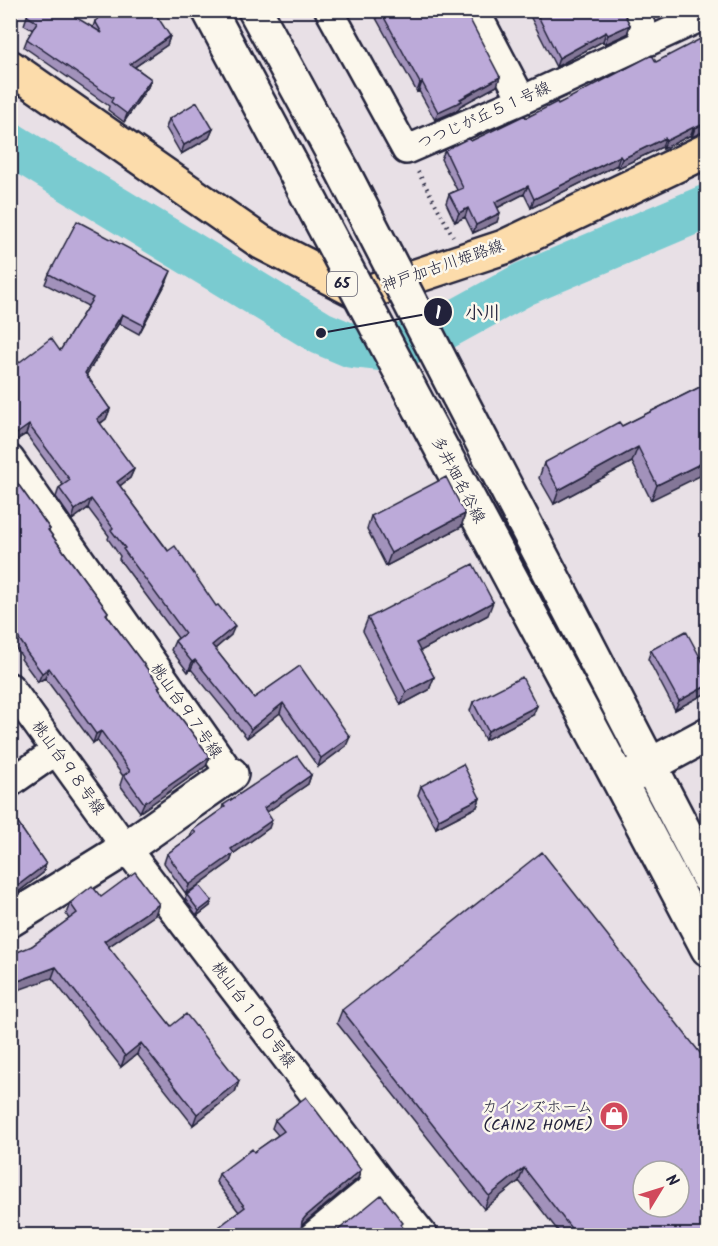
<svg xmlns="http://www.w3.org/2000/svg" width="718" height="1246" viewBox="0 0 718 1246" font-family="Kalam,'Klee One',sans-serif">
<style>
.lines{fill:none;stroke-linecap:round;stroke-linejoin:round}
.river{stroke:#7acbd0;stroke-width:44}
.minor-casing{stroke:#22223b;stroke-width:32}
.tertiary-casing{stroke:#22223b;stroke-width:38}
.primary-casing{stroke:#22223b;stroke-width:38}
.path{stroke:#22223b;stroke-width:4;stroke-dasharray:1.5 4.5;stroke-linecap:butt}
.minor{stroke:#fbf7ec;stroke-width:27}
.tertiary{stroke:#fbf7ec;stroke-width:33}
.primary{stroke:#fcdcab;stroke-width:33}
.tertiary-bridge-casing{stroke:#22223b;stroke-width:38;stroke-linecap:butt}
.tertiary-bridge{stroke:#fbf7ec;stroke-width:33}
.wall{fill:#a292bb;stroke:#22223b;stroke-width:1.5}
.shaded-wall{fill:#847798;stroke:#22223b;stroke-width:1.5}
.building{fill:#bcaad9;stroke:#22223b;stroke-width:1.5;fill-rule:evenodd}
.labels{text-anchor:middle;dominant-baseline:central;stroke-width:5;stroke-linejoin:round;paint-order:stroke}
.shield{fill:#fbf7ec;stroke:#636270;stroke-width:1.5}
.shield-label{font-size:15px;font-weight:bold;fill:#22223b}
.street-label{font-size:16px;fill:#22223b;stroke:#fbf7ec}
.poi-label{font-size:16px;fill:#22223b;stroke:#fbf7ec;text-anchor:end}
.leader{fill:none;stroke:#22223b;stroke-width:2}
.callout-dot{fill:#22223b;stroke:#fbf7ec;stroke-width:2}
.mark-label{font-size:18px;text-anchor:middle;font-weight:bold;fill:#fff}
.callout-label{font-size:18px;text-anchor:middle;font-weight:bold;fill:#22223b;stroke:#fbf7ec;stroke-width:5;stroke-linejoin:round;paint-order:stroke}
</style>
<rect width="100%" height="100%" fill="#e8e0e6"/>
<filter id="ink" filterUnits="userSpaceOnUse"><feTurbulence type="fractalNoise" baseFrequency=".0167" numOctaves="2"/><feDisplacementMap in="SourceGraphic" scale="12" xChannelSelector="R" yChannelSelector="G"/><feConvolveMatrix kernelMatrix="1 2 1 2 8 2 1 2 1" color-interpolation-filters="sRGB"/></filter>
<g filter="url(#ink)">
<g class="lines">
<!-- river -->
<path class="river" d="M10,144L321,333L352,346L379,349L405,344L435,333L524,284L708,206"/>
<!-- minor casing -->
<g class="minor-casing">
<path id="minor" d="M329,10L406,150L522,100L708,14
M475,10L522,100
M633,10L649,41
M10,459L231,774
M10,687L126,848L380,1181
M10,783L56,751
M313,1236L380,1181L424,1236"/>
</g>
<!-- tertiary casing -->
<g class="tertiary-casing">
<path id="tertiary" d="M209,10L291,164
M255,10L341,168
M458,395L708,877
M422,412L620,782L708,949
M630,776L708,734
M10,920L126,848L231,774"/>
</g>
<!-- primary casing -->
<g class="primary-casing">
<path id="primary" d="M10,67L261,242L362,294L504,247L708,150"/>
</g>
<!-- path -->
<path class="path" d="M418,172L453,236"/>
<!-- minor -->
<use href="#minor" class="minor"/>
<!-- tertiary -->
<use href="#tertiary" class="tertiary"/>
<!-- primary -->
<use href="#primary" class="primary"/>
<!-- tertiary-bridge casing -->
<g class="tertiary-bridge-casing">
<path id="tertiary-bridge" d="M291,164L422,412
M341,168L458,395"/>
</g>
<!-- tertiary-bridge -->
<use href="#tertiary-bridge" class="tertiary-bridge"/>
</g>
<!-- wall -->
<path class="wall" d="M375,10H465L497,86L460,106L458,110L435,120L419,91L417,92L376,18L378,15Z
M527,10H622L630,25L627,34L605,44L603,41L556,67Z
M27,16L93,27L95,21L170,36L167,45L135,67L151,79L148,87L124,122L108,110L109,106L24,47L27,39L33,30L24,25Z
M656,62L708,129L692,137L691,135L663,149L662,147L618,168L617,165L531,208L524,194L497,208V222L473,233L465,217L455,222L446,203L449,194L457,190L441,159L445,150L471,141Z
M169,119L213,129L209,138L181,154L166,128Z
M49,274L167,281L139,334L119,323L86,374L110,409L106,419L100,424L134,469L130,478L120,486L231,635L215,649L254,698L300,666L346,746L318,767L280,713L247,738L191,669L188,672L171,650L175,641L178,638L119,559L120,556L108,539L109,536L88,508L72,520L56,497L59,488L63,485L26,434L10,444V356L17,364L60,351L88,306L45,284Z
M708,383L651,500L632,462L554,504L539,478L544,463L622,426Z
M10,473L50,529L49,531L108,612L107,615L160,686L159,688L210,757L206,766L140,812L120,785L123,776L97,740L93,743L45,678L38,682L21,659L22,657L10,640Z
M465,514L461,527L386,566L367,529L371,516Z
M488,615L420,651L434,677L429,690L401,705L363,631L368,618Z
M651,650L708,672V692L675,710L648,659Z
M473,702L533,715L485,740L470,711Z
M311,775L308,784L267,812L269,828L233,854L230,862L186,894L164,863L167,854L190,837L193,830L222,809L223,805Z
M421,786L480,798L477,807L436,828L418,795Z
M10,812L46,864L43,873L14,895L10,890Z
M187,895L210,906L197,916L185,899Z
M101,897L155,915L108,947L171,1026L239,1081L235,1092L193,1125L137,1054L121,1067L52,978L32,946L69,919L66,914L70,903Z
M342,1010L708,1236H562L519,1181L484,1209L337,1023Z
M275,1120L358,1178L301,1227L239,1212L216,1182L219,1174L254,1152L278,1135L272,1128Z"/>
<!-- shaded-wall -->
<path class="shaded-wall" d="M630,25L627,34L605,44L608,35Z
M606,32L603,41L556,67L559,58Z
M170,36L167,45L127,72L130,64Z
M500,77L497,86L460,106L458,110L435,120L438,112Z
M151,79L148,87L124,122L127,114Z
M422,82L419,91L417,92L420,83Z
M708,122V129L692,137L695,128Z
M694,127L691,135L663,149L666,141Z
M213,129L209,138L181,154L184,145Z
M665,138L662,147L618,168L622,159Z
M620,156L617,165L531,208L534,199Z
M528,186L524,194L491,211L495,202Z
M468,208L465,217L455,222L459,213Z
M500,213L497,222L473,233L476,225Z
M171,271L167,281L139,334L143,325Z
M122,314L119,323L82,382L85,373Z
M110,409L106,419L93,428L97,419Z
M29,425L26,434L10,444V436Z
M638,447L632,462L554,504L559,490Z
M708,460V472L651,500L657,485Z
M134,469L130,478L113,491L117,482Z
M91,499L88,508L72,520L75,510Z
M465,514L461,527L386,566L391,553Z
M493,602L488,615L411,656L416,643Z
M235,626L231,635L209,654L212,645Z
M195,660L191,669L188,672L192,662Z
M49,668L45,678L38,682L42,673Z
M434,677L429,690L401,705L406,692Z
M708,685V692L675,710L679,701Z
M283,703L280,713L247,738L251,729Z
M537,706L533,715L485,740L488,731Z
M101,731L97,740L93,743L96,734Z
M350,737L346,746L318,767L321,758Z
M210,757L206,766L140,812L144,803Z
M311,775L308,784L260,817L264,808Z
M480,798L477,807L436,828L439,819Z
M272,820L269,828L233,854L230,862L186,894L189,885L231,849Z
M46,864L43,873L14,895L17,886Z
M212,901L210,906L197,916L199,911Z
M159,904L155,915L100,952L104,941Z
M56,967L52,978L10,993V984Z
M141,1043L137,1054L121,1067L125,1056Z
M239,1081L235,1092L193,1125L197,1114Z
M15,1143L11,1152L10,1153V1146Z
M524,1168L519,1181L484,1209L489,1196Z
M361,1170L358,1178L303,1224L299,1230L302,1221L306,1216Z"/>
<!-- building -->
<path class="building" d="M30,10H64L102,33L95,21L111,10H153L170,36L130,64L151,79L127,114L111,102L113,98L27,39L37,22L27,16Z
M380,10H465L500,77L460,99L462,101L438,112L422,82L420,83Z
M535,10H622L630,25L608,35L606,32L559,58Z
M708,35V122L695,128L694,127L666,141L665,138L622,159L620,156L534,199L528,186L495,202L500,213L476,225L468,208L459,213L449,194L463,188L445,150L469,138L471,141L525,115L526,118L557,102L558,104L652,55L656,62Z
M197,102L213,129L184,145L169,119Z
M77,221L171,271L143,325L122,314L85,373L110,409L97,419L134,469L117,482L168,551L175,546L216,606L218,605L235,626L212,645L254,698L300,666L350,737L321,758L283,703L251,729L195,660L192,662L175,641L185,633L123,549L125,548L111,530L113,528L91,499L75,510L59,488L70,480L29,425L15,435L10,436V356L17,364L51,338L60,351L93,298L49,274Z
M708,383V460L657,485L638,447L559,490L544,463L619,422L622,426Z
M10,473L50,529L48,530L108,612L106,614L160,686L158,687L210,757L144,803L124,775L130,771L101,731L96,734L49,668L42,673L25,650L26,649L10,626Z
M446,477L465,514L391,553L371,516Z
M473,564L493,602L416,643L434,677L406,692L368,618Z
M686,631L708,672V685L679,701L651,650Z
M522,677L537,706L488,731L473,702Z
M297,756L311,775L264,808L272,820L231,849L234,853L189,885L167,854L196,833L193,830L225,807L223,805Z
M463,764L480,798L439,819L421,786Z
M10,812L46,864L17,886L10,877Z
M542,852L708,1063V1236H577L524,1168L489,1196L342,1010ZM643,1171H679V1207H643Z
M135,872L159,904L104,941L171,1026L186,1014L239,1081L197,1114L141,1043L125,1056L56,967L10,984V955L32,946L77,913L70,903L92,886L101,897Z
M199,885L212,901L199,911L187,895Z
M306,1097L361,1170L306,1216L302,1221L301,1229L303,1236H207L245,1207L219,1174L252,1149L254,1152L284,1131L275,1120Z
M10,1138L15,1143L10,1146Z
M381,1195L403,1223L401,1225L409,1236H331Z"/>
</g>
<!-- icons -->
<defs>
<g id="shop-disc" transform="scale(1.5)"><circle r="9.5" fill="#d1495b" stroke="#fbf7ec"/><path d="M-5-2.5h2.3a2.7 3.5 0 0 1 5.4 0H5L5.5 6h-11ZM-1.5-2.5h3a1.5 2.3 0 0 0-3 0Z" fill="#fff"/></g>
</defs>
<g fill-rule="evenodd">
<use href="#shop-disc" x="614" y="1116"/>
</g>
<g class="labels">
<!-- shield labels -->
<rect class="shield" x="327" y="272" width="30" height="24" rx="4.5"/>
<g class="shield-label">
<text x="342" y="284">65</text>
</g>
<!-- street labels -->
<g class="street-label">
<text transform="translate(484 116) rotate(-24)">つつじが丘５１号線</text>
<text transform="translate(443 266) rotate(-19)">神戸加古川姫路線</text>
<text transform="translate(458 480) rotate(62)">多井畑名谷線</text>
<text transform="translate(186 711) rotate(55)">桃山台９７号線</text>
<text transform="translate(68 768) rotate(54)">桃山台９８号線</text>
<text transform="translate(253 1015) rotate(53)">桃山台１００号線</text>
</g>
<!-- poi labels -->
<g class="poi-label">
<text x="593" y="1107">カインズホーム<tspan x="593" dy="18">(CAINZ HOME)</tspan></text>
</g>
</g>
<!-- callouts -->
<path class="leader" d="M321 333L438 312"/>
<g class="callout-dot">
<circle cx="321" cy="333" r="6"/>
<circle cx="438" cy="312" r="15"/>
</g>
<g class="mark-label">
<text x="438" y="319">1</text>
</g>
<g class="callout-label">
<text x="483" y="319">小川</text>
</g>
<!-- margin -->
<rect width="718" height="1246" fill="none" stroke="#fbf7ec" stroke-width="36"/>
<rect x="18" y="18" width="682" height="1210" fill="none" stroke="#22223b" stroke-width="2" filter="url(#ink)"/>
<!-- north arrow -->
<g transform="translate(661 1189) rotate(52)"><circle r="28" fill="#fbf7ec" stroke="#a4a2a5" stroke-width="1.5"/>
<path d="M0-4.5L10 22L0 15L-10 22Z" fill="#d1495b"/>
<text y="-9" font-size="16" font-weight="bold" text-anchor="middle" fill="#22223b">N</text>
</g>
</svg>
